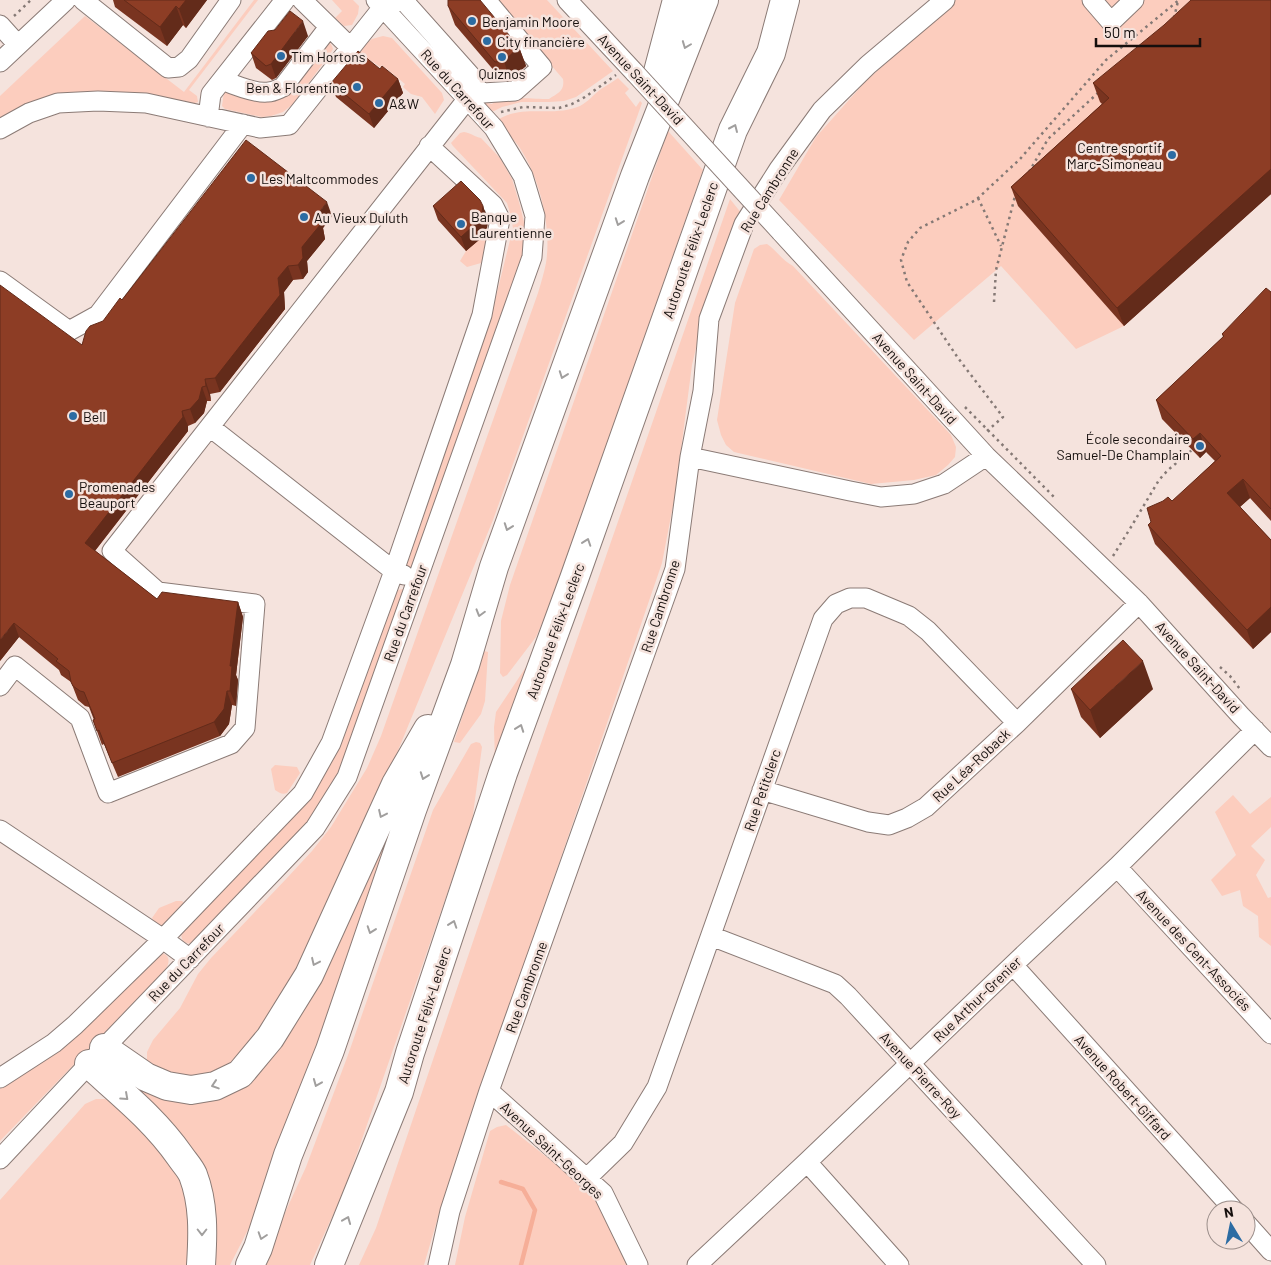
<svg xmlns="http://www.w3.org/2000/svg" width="1271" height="1265" viewBox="0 0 1271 1265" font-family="Barlow,sans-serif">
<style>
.green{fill:#fccdbe}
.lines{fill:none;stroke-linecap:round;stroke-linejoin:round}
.stream{stroke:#f6ae98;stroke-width:4.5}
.minor-casing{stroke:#8b7b76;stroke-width:21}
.highway-casing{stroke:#8b7b76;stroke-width:30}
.path{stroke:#857975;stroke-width:2.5;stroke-dasharray:2.5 4;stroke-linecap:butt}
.minor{stroke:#fff;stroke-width:19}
.highway{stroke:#fff;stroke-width:28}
.minor-bridge-casing{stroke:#8b7b76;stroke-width:21;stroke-linecap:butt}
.minor-bridge{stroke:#fff;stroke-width:19}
.wall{fill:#793420}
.shaded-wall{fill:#632b1a}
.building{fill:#8d3d25;stroke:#632b1a}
.oneway{stroke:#a19f9e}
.poi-dot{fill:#2c6ca3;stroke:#f5e3dd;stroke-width:2}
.labels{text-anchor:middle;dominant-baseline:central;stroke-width:5;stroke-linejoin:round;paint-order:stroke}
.poi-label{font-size:14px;fill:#150f0d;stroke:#f5e3dd;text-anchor:start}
.street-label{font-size:14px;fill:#150f0d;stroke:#f5e3dd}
</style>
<rect width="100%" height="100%" fill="#f5e3dd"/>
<!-- green -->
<path class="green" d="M254,0H258L189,90L197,96L198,102L195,103H189L149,94L96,91L62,93L44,98L0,119V96L85,16L184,92Z
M332,0H353L359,6L358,14L352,25L344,26L335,18L342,11Z
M495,0H547L613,71L576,97L564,101L549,102H521L502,107L494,111L488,110L482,102L492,104C503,94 535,100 549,99C558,93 565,91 563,79Z
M955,0H1271V192L1124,326L1076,349L1001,266L914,340L779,200L816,137L865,82Z
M383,36L392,38L442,93L444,100L435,114L422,97L411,94L403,87L405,84L382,65L380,67L357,51L372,39Z
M328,41L331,44L333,49L330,54L293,104L283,112L271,116L262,117L225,109L222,106L224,92L228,91L259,96Z
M618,78L629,89L625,93L636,107L640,101L642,103L493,520L392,765L286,997L229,1074L180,1082L147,1062V1052L153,1040L180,1008L198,974L211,958L287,878L312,851L331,827L367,768L381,736L538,293C541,283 544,273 546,263C552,226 539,174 517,144C511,136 502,128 496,121C521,103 553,118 580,106C588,102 594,94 601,89C607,85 613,82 618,78Z
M668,131L703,170L549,608L536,637L507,675L503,677L500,673L501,621L510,585Z
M464,132C471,133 475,137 481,138L500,158L512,179L519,202L524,222V251L413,567H408L406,565V560L489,325L513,228L510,213L507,203L453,146L451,143L460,133Z
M730,199L742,214L703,318L692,365L675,495L662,563L441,1207L424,1265H359L376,1228L505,847Z
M491,229L484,256L481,263L467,267L460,261L466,251Z
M767,244C776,250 783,261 793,266L951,435L956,447L955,457L948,465L936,475L914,480L871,484L734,452L726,445L721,435L717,420L726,361L735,303L754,249L760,245Z
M403,589L406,593L341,768L325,796L309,821L191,944C183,943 180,939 182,931L277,835L299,807L394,593L398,590Z
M484,651L488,652L485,701L481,714L460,743L454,742Z
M528,664L531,665L495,763L494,727L496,712Z
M476,742L480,743L482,747L472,822L344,1191L310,1265H261L306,1167L348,1055L433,810L471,744Z
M275,765L297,767L300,773L287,793C282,795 280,793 275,790L271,769Z
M402,790L410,793L252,1222L230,1265H210L215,1211L126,1087L133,1081L229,1094Z
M1233,795L1250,814L1271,797V827L1251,846L1265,860L1256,875L1268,898L1271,897V946L1259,937L1258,916L1243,906L1240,890L1222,896L1211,880L1236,855L1215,812Z
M176,901H182L184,903L183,905L164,926H160L154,921L152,918L159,908Z
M162,953C171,956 169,963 166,969L0,1141V1089L51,1055Z
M96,1099H105L116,1103L165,1152L193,1199V1265H0V1200L85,1104Z
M506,1125L591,1192L629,1265H455L465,1217L490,1131L497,1127Z"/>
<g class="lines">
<!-- stream -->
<path class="stream" d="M501,1182L523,1189L535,1210L521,1265"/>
<!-- minor casing -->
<g class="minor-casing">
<path id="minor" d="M83,0L168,68L179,67L189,59L231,0
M302,0L350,47
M403,0L470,75L476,88
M567,0L635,73
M1092,0L1111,22L1134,0
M0,25L18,45
M0,62L66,0
M222,80C234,85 256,94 268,92C274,92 278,89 283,87L329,27
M208,117L211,94L285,0
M0,129L29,113L58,103L98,101L146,103L260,128L289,125L383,7L399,0
M781,232L986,456L1139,603L1241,716L1271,747
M0,281L69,331L98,315L243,124
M210,427L394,571L404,575
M690,457L850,491L881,497L914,494L944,484L986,456
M0,686L15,666L80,718L108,793L231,744L245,728L255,604L158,592L112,551L476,88L483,93L515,91L542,67L486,0
M762,790L868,822L889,825L907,818L926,807L1017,723L1139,603
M0,830L163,939L190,959
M1117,867L1271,1034
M711,936L835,984L848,996L1096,1265
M1013,965L1234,1210
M0,1078L54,1043L75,1025L163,939L303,793L331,743L394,571L417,504L482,315L500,219L493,205L429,146
M489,1091L603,1193L638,1265
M0,1159L104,1048L315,828L347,777L532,257L535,216L523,176L494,128L376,0
M807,1162L899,1265
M587,1178L623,1143L657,1087L823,619L836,604L850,598H866L909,616L928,631L1017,723
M1246,1223L1271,1251
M438,1265L450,1211L489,1091L675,569L690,457L703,391L709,319L744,224L779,169L822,110L868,65L945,0
M697,1265L807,1162L1013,965L1117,867L1255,730"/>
</g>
<!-- highway casing -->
<g class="highway-casing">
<path id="highway" d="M655,83L677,0
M104,1048L146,1077L167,1086L191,1090L215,1086L240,1074L270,1038L309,975L396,784L428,729
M89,1064C121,1093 155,1120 180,1156C184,1162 190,1168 193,1175C204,1204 203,1234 201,1265
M250,1265L258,1248L288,1155L330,1050L412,810L465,665L494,567L635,176L704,0
M329,1265L399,1092L410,1053L503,773L574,579L733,130L771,53L785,0"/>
</g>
<!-- path -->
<path class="path" d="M14,16L31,0
M1174,18L1178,1
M501,112L523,107L559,108L572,104L585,97L616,75
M1029,172L1048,139L1099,92
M978,198L1001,246
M994,302L996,270L1015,196
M965,407L1056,499
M987,431L1003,417L958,358L907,282L901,260L908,242L920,228L976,200L1020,159L1106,60L1179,0
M1113,556L1131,527L1159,480L1168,470L1192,450
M1220,667L1230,676L1240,689"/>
<!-- minor -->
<use href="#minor" class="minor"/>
<!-- highway -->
<use href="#highway" class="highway"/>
<!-- minor-bridge casing -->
<g class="minor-bridge-casing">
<path id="minor-bridge" d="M635,73L781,232"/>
</g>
<!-- minor-bridge -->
<use href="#minor-bridge" class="minor-bridge"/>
</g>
<!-- wall -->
<path class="wall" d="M113,0H207L186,28L183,25L167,46L115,7Z
M1271,0V194L1124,326L1018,206L1011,187L1102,104L1100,102L1093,83Z
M448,6L519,47L526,66L510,80H502L455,25Z
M275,30L308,36L276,78L272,80L256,68L251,53Z
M380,69L398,79L403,93L374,128L336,97L331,83Z
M433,206H483L488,221L486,234L466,251L438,220Z
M332,216L323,228L325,239L307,261L308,272L303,279L293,280L284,292L285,309L220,392L210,394L211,401H207L204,413L195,423L188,426V431L95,551L157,599L238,602L243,617L236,675L238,680L236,706L232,705L229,724L220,736L118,777L104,744L102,745L93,720H94L89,707L85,706L78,700L71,682L61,675L59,670L19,637L0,661L82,345L122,300Z
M1271,292V521L1250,498L1240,507L1271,540V632L1253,649L1155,544L1148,525L1215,461L1206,452L1200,458L1162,419L1156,400L1223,337L1222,334Z
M1071,689H1153L1100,738L1081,717Z"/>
<!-- shaded-wall -->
<path class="shaded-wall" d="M186,0H207L186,28L179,9Z
M176,6L183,25L167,46L160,27Z
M303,21L308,36L276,78L271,64Z
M519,47L526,66L510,80L504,61Z
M398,79L403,93L374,128L369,114Z
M1271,169V194L1124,326L1117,308Z
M327,202L332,216L323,228L325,239L307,261L308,272L303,279L298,265L302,247L318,214Z
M483,206L488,221L486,234L466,251L461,237Z
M288,266L293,280L284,292L285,309L220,392L215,378L278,278Z
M205,379L210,394L211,401L206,386Z
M202,387L207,401L204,413L195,423L190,409Z
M182,411L188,426V431L90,557L85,543Z
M1200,433L1206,452L1200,458L1193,439Z
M1243,479L1250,498L1234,512L1227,493Z
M238,602L243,617L236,675L238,680L236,706L230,691V666Z
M1271,607V632L1253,649L1247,630Z
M14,623L19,637L0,661V640Z
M1143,661L1153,689L1100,738L1090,710Z
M227,691L232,705L229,724L220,736L214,722Z"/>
<!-- building -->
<path class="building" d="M124,0H186L179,9L176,6L160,27Z
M448,0H480L519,47L504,61L495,62L448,6Z
M1191,0H1271V169L1117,308L1011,187L1109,98L1093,83L1164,25Z
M290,11L303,21L271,64L266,66L251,53L268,31L275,30Z
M358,51L380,69L382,66L398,79L369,114L331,83Z
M246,140L327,202L318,214L320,225L302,247L303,258L298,265L288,266L278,278L280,295L215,378L205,379L206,386L202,387L199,399L190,409L182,411L183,417L85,543L157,599L162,592L238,602L230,666H232L230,691H227L224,709L214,722L112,763L99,730L97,731L93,720L95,719L84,692L80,691L73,686L71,682L69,671L56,661L58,659L14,623L0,640V285L82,345L86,331L90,326L103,321L120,298L122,300Z
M461,181L480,200L483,206L481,219L461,237L433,206Z
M1266,288L1271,292V509L1243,479L1227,493L1271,540V607L1247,630L1148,525L1151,522L1147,508L1163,501L1168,497L1172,501L1221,456L1200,433L1193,439L1156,400L1224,336L1222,334Z
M1123,640L1143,661L1090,710L1071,689Z"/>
<!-- one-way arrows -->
<defs><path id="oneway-chevron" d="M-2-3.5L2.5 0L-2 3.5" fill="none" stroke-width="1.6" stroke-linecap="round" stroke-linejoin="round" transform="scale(1.25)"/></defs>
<g class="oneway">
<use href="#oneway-chevron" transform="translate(686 45) rotate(111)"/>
<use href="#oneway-chevron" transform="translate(734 128) rotate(-66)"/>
<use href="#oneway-chevron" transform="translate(619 222) rotate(110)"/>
<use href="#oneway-chevron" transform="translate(563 375) rotate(110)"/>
<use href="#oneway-chevron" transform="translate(508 527) rotate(110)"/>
<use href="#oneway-chevron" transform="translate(587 542) rotate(-71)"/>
<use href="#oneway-chevron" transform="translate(480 613) rotate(106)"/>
<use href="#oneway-chevron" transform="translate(520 728) rotate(-70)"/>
<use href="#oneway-chevron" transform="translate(424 776) rotate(110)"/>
<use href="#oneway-chevron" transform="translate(382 814) rotate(115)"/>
<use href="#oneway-chevron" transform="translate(453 924) rotate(-71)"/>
<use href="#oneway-chevron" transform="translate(371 930) rotate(109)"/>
<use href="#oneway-chevron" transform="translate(315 962) rotate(115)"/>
<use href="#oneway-chevron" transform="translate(317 1083) rotate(112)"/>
<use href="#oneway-chevron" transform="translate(215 1085) rotate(162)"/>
<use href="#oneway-chevron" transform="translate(125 1097) rotate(42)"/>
<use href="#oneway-chevron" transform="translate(347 1220) rotate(-68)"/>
<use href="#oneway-chevron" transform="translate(202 1232) rotate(90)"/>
<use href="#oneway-chevron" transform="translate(262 1236) rotate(108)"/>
</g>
<!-- markers -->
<g class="poi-dot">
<circle cx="472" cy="21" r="5"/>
<circle cx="487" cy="41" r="5"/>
<circle cx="281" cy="56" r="5"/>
<circle cx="502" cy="57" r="5"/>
<circle cx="357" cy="87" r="5"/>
<circle cx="379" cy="103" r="5"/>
<circle cx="1172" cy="155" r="5"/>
<circle cx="251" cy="178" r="5"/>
<circle cx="304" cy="217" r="5"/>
<circle cx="461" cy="224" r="5"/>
<circle cx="73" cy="416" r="5"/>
<circle cx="1200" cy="446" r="5"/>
<circle cx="69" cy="494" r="5"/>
</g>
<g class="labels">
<!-- poi labels -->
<g class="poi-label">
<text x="482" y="21">Benjamin Moore</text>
<text x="497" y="41">City financière</text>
<text x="291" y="56">Tim Hortons</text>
<text x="502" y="73" text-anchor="middle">Quiznos</text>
<text x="347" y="87" text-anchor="end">Ben &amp; Florentine</text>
<text x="389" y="103">A&amp;W</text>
<text x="1162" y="147" text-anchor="end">Centre sportif<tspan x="1162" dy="16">Marc-Simoneau</tspan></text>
<text x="261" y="178">Les Maltcommodes</text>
<text x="471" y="216">Banque<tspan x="471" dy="16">Laurentienne</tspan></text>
<text x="314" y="217">Au Vieux Duluth</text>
<text x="83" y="416">Bell</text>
<text x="1190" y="438" text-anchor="end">École secondaire<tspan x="1190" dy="16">Samuel-De Champlain</tspan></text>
<text x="79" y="486">Promenades<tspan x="79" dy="16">Beauport</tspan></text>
</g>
<!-- street labels -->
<g class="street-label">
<text transform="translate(641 79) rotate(47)">Avenue Saint-David</text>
<text transform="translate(458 89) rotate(48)">Rue du Carrefour</text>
<text transform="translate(769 190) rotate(-58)">Rue Cambronne</text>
<text transform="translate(690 250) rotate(-71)">Autoroute Félix-Leclerc</text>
<text transform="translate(915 378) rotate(48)">Avenue Saint-David</text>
<text transform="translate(660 606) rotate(-72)">Rue Cambronne</text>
<text transform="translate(405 613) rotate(-70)">Rue du Carrefour</text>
<text transform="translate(555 631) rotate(-70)">Autoroute Félix-Leclerc</text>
<text transform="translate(1198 667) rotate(48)">Avenue Saint-David</text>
<text transform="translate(971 765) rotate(-43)">Rue Léa-Roback</text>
<text transform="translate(762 790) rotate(-71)">Rue Petitclerc</text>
<text transform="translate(1194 950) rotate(47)">Avenue des Cent-Associés</text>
<text transform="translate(186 962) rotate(-46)">Rue du Carrefour</text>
<text transform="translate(526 987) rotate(-70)">Rue Cambronne</text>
<text transform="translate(977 999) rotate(-44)">Rue Arthur-Grenier</text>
<text transform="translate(424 1015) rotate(-72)">Autoroute Félix-Leclerc</text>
<text transform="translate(921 1075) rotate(47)">Avenue Pierre-Roy</text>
<text transform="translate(1123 1087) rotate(48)">Avenue Robert-Giffard</text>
<text transform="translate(552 1150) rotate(43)">Avenue Saint-Georges</text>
</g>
</g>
<!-- north arrow -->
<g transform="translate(1231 1225) rotate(350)"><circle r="24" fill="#f5e3dd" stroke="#9b8e8a"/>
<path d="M0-4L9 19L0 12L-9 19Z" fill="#2c6ca3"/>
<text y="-8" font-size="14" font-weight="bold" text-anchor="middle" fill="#150f0d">N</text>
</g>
<!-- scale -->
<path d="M1096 38v8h104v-8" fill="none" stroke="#150f0d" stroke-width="2.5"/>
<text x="1104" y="38" font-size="15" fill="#150f0d" stroke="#f5e3dd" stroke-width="4" paint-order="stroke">50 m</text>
</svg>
